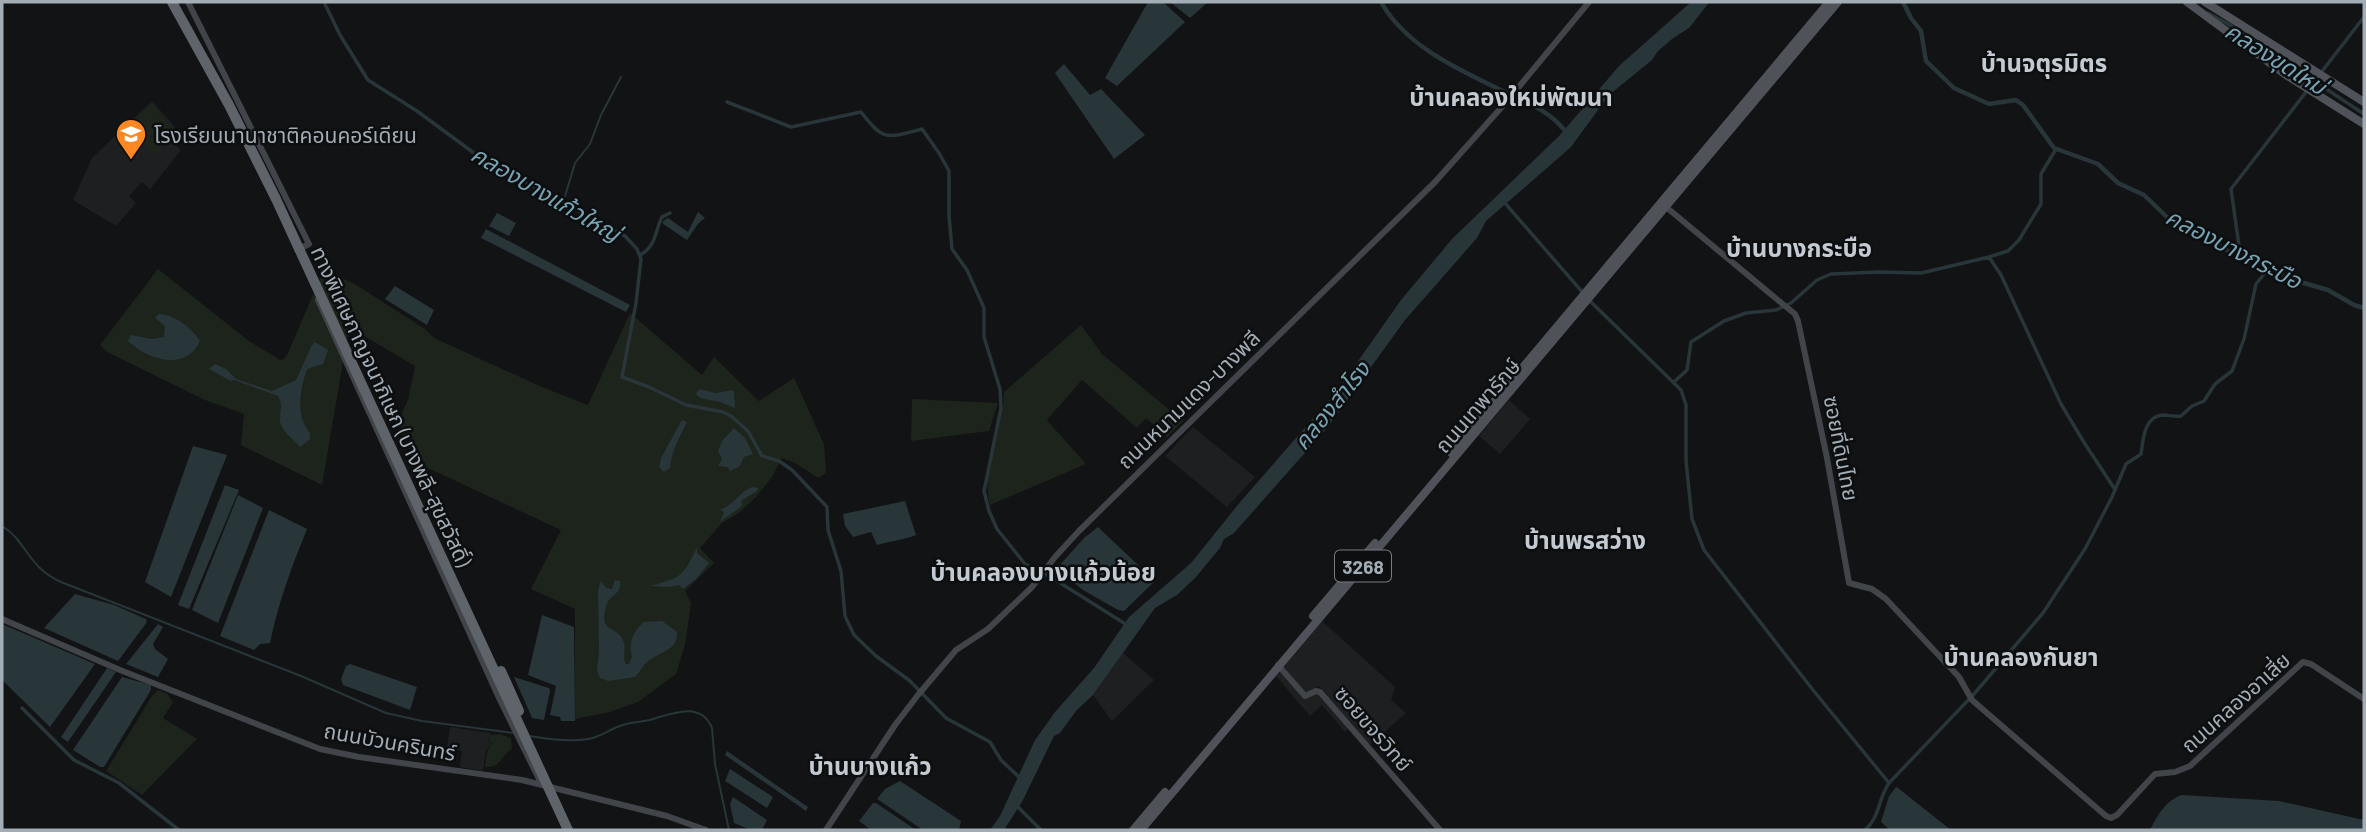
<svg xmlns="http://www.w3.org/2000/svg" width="2366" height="832" viewBox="0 0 2366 832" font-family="Barlow,'Noto Sans Thai',sans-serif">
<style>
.built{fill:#1e1f21}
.green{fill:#1d241c}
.water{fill:#283539}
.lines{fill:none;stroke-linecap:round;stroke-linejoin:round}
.stream{stroke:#283539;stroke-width:2}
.canal{stroke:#283539;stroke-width:3.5}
.river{stroke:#283539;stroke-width:4.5}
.secondary{stroke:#41454a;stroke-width:6}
.primary{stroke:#4f5359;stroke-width:8}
.highway-bridge{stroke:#5f646b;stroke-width:10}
.labels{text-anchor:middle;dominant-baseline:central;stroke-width:5;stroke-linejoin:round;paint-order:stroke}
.shield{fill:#0d0e0f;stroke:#767d84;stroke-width:2}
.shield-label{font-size:19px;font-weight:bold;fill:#a3adb6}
.poi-label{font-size:21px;fill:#a3adb6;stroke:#0d0e0f;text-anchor:start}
.street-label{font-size:21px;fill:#a3adb6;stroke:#0d0e0f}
.water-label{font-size:23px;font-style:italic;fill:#78a3b3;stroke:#0d0e0f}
.quarter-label{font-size:24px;font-weight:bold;fill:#c4cad1;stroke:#0d0e0f}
</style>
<rect width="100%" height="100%" fill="#121314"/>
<!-- built -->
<path class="built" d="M152,101L174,126L177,134L171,142L181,150L150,189L142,182L129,196L136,203L116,226L73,200L92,158Z
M1509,400L1530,419L1500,454L1479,436Z
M1193,427L1255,477L1227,507L1165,456Z
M1322,621L1395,687L1391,700L1406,713L1370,745L1319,686L1306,694L1284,667Z
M1123,653L1154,680L1112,721L1093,695Z
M1281,671L1305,697L1318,690L1350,727L1345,732L1322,705L1310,716L1276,676Z
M450,727L491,733L489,741L491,743L490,747L486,750L483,771L460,767L462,751L447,748Z"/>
<!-- green -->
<path class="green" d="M152,103L175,133L154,156L128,126Z
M158,269L249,341L280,360L284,359L288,353L324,269L358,286L425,329L434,338L542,387L588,405L630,313L702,375L714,357L759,401L794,378L824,444L826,473L818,478L795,463L782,458L772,477L756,497L739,513L722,523L700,548L714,563L685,591L691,603L685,645L676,674L638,702L610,712L575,719V609L531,589L561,530L417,463L397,424L408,400L415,366L349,327L322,485L241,445L244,414L205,400L107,352L100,345Z
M1081,325L1102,354L1183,421L1167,437L1146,418L1137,428L1082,380L1047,420L1086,464L990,505C980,468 1003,429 1004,392Z
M912,399L998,403L989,431L911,441Z
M158,690L167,693L173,702L163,718L197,739L142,795L106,771L152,696Z
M500,734L511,738L512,749C501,755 501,769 485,767L487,752L492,743L490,742V735Z"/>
<!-- water -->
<path class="water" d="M1148,2H1163L1185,22L1117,86L1105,78Z
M1170,2H1208L1190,18Z
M1691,2H1709L1708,4L1689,28L1672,39L1658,51L1652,60L1609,95L1571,147L1486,221L1477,238L1405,320L1327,428L1234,533L1224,539L1220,548L1196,577L1177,595L1155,608L1093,695L1076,711L1060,733L1054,736L1022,802L1004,830H990L1000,816L1035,740L1055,712L1094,668L1129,617L1191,563L1241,501L1337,391L1401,300L1452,239L1559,136L1619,66Z
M1064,64L1090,95L1101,89L1145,135L1114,159L1055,73Z
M698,212L705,218L698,224L687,240L663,224V221L668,218L688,232Z
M497,213L516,223L509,236L489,226Z
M486,229L630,305L626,312L481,238Z
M395,286L434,310L427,325L385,299Z
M159,314C175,315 192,328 200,341C186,372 148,360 128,341L131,335L152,339L164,337L165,326L155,318Z
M315,342L328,350L323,364L307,369C300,389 295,416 310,433V439L300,447C293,439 279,429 280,419C280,409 283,405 278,396L234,380L231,381L209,369L215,364L226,369L236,379L272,391L296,380L312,345Z
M699,389L716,393L732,390L734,392L735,408L720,402L700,398L696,394Z
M682,420L687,422C679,438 672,450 670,468L664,472L659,467L661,458Z
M734,428L745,438L753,454L744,457L740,466L730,471L728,467L718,466L722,459L718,451L722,441Z
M193,446L227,455L171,597L145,582Z
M225,485L239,490L189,609L178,605Z
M752,487L758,488L757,491L741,501L742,506L720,522L724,512L720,510C723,508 727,507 730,504C739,498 740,492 752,487Z
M238,495L263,508L218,623L192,610Z
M905,501L916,535C905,540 889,541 877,545L871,532L853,537L845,526L843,514Z
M269,510L307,529C292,566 278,603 270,643L260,644L254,650L220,636Z
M1098,527L1155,581L1124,611L1118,610L1083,590L1057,570V568L1084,538Z
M697,547V553L709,563L696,579L683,589L679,585L670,587L651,586C680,577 683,578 697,547Z
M615,580L620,581C622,592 613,595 608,601C595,637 619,623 624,643C626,651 622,656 626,664H629L632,657C628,643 633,631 644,622L662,621L677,632C678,652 658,651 646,663C642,667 640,672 635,677L608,681L600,678L597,670L599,651L598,590L601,581L606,588L612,589Z
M75,594L114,605L146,619L147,622L118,661L44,628Z
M542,615L574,627L575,721H561L560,717L550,715L556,686L528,675Z
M2,624L95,664L50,727L2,680Z
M158,624L163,627L153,644L155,649L168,659L158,677L126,664Z
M350,664L417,687L410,710L343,685L341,679L346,666Z
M107,668L116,672L68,742L61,737Z
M122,677L151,685V690L104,767H100L73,750Z
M514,677L549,688L550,691L544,720L532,718Z
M727,751L808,807L806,811L725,755Z
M730,769L773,797L767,808L725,781Z
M900,781L961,821L959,830H923L877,799L885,789Z
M1896,787L1898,788L1951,830H1890L1881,822L1889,796Z
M2182,795L2279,801L2364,820V830H2150C2157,816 2166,800 2182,795Z
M733,797L767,820L762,830H751L734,823L730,804Z
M873,803H876L916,830H871L859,821Z"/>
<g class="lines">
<!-- stream -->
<path class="stream" d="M563,203L575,163L590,144L601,115L621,77
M2,526C27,541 27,567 61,582L301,676L386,713L422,721L513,733
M529,736C548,739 569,742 588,739C601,737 611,728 623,725C632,722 641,722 650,720C670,714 701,700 712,728L715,764L729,830"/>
<!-- canal -->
<path class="canal" d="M324,2L340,35L368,80L417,111L482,159L625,236L637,249L641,259L636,303L622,377L649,387L686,405L723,412L731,416L748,431L762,456L779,461L792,470L827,507L828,530L841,571L845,616L854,635L876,656L910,681L946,718L990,742L1001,760L1021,779
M2208,13L2228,24L2364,114
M727,102L791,127L861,112C884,142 887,138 922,129L939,153L949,171V216L952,249L967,270L984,308V337L1000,389L1001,408L984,491L989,511L997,529L1025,564L1054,579L1127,625
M1504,202L1584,294
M2240,253L2231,189L2364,17
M640,255C656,247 655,231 662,217L670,213
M1989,257L2008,251L2019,240L2041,204V174L2056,149
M1589,300L1681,390L1686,405V461L1692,519L1704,550L1813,690L1889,783
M1674,382L1687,370L1691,342L1724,321L1746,313L1776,310L1791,303L1817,280L1831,274L1879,272L1921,273L1989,257L2001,275L2061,404L2085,444L2114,488
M22,708L74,760L119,783L179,830
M1017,806L1041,830
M1865,830C1880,817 1878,799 1889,783L1974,694L2043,613L2085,549L2112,497L2126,464L2141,454C2143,440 2144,416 2163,415C2169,415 2175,417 2181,416L2192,406L2204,401L2215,384L2232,371L2244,339L2256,284L2270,267"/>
<!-- river -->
<path class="river" d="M1381,2C1407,48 1462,71 1507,93C1530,104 1550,111 1566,132
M1903,2L1911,18L1921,31L1926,61L1954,88L1989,104L2016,100L2023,105L2054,148L2098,164L2118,183L2144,195L2169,219L2201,231L2228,251L2235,254L2240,253L2260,262L2290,279L2328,290L2354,305L2364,308"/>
<!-- secondary -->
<path class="secondary" d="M188,2L309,244L297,250
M1666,207L1779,301L1795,314L1798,321L1827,458L1849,583L1872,589L1886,599L1959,677L1972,700L2106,816L2111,818L2117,815L2155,774L2175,772L2190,766L2303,662L2311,664L2364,699
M318,300L500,700L542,785
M2,619L120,670L320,749L359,757L522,780L667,816L706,830
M1278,665L1305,696L1316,691L1320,692L1440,830
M826,830L895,725L918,695L956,650L988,629L1032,587L1055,557L1079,531L1435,182L1508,100L1589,2"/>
<!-- primary -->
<path class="primary" d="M2187,2L2286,75L2364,124
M2205,2L2364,102
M1451,453L1829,2
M1313,616L1375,543
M1133,830L1165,792
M1141,830L1838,2"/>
<!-- highway-bridge -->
<path class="highway-bridge" d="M172,2L229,105L276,199L568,830
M501,671L519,711"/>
</g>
<!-- icons -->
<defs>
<g id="school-pin" transform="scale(1.575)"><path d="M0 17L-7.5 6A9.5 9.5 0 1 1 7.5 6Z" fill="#fc8723" stroke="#0d0e0f"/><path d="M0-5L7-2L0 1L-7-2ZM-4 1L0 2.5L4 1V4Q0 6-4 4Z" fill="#fff"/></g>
</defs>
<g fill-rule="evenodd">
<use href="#school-pin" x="131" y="134"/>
</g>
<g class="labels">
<!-- shield labels -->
<rect class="shield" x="1335" y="550.5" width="56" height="31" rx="5"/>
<g class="shield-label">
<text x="1363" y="566">3268</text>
</g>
<!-- poi labels -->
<g class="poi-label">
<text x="154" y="134">โรงเรียนนานาชาติคอนคอร์เดียน</text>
</g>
<!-- street labels -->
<g class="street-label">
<text transform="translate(1188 399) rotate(-44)">ถนนหนามแดง-บางพลี</text>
<text transform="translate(1477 405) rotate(-49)">ถนนเทพารักษ์</text>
<text transform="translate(392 406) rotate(65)">ทางพิเศษกาญจนาภิเษก (บางพลี-สุขสวัสดิ์)</text>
<text transform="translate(1842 448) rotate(79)">ซอยที่ดินไทย</text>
<text transform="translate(2235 702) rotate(-42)">ถนนคลองอาเสี่ย</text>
<text transform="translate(1374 728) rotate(49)">ซอยขจรวิทย์</text>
<text transform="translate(390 741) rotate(10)">ถนนบัวนครินทร์</text>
</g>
<!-- water labels -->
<g class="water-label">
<text transform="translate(2276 58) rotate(32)">คลองขุดใหม่</text>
<text transform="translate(546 193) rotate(30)">คลองบางแก้วใหญ่</text>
<text transform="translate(2234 248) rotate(27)">คลองบางกระบือ</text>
<text transform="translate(1331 405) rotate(-51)">คลองสำโรง</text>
</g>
<!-- quarter labels -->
<g class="quarter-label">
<text x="2044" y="62">บ้านจตุรมิตร</text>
<text x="1511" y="96">บ้านคลองใหม่พัฒนา</text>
<text x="1799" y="247">บ้านบางกระบือ</text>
<text x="1585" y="539">บ้านพรสว่าง</text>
<text x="1043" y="571">บ้านคลองบางแก้วน้อย</text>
<text x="2021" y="656">บ้านคลองกันยา</text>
<text x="870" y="765">บ้านบางแก้ว</text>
</g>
</g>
<!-- border -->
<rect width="2366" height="832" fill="none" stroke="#a3adb6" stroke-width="7"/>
</svg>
